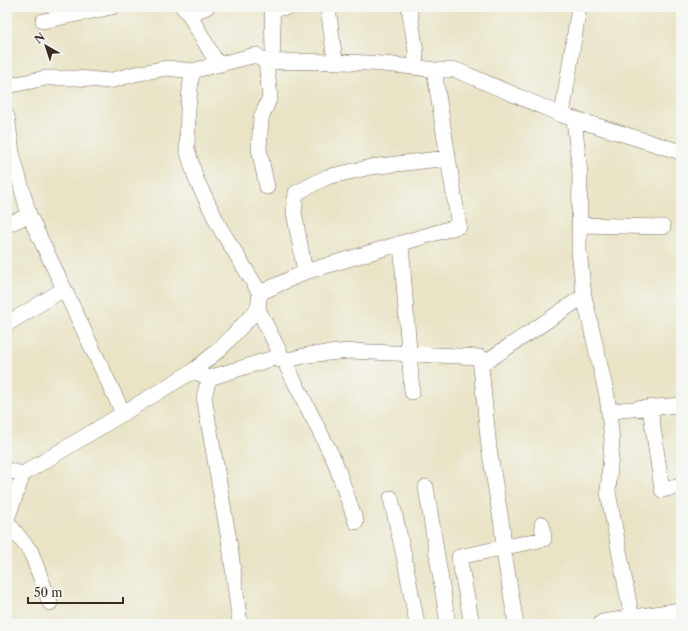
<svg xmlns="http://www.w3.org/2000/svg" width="688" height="631" viewBox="0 0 688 631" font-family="'Libre Caslon Text',serif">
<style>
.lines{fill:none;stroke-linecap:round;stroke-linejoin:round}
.minor-casing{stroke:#786b59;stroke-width:16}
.major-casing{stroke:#786b59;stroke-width:20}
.minor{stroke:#fff;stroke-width:15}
.major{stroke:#fff;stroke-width:19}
</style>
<rect width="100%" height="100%" fill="#f6f6f2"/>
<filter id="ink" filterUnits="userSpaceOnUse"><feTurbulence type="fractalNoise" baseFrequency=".025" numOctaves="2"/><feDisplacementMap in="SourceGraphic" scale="8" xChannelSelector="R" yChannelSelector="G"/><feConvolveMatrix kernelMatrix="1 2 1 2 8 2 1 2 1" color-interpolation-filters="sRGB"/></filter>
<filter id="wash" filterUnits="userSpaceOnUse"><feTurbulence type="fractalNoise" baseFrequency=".012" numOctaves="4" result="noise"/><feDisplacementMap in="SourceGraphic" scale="16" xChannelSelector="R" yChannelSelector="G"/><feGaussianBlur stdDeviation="0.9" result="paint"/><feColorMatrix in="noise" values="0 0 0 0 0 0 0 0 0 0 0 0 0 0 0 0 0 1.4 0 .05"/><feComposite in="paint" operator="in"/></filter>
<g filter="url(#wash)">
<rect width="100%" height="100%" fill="#e9e4c6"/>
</g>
<g filter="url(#ink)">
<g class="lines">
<!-- minor casing -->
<g class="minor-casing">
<path id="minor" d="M183,7L189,14L218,65
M272,7L273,50
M328,7L335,61
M409,7L416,52L415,67
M272,9L289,7
M189,14L207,7
M43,21L112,7
M266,62C322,61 379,61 434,70
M192,71L188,108L187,149L196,179L220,228L260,293
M7,86L46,78H78L109,81L135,74L167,68L192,71L256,55L266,62L270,97L261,118L259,149L267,187
M562,115L579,7
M7,116L12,153L29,215
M574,119L580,174L579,251L584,296L607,396L612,440L608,492L633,624
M7,225L29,215L123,413
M579,225L663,227
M401,243L412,392
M305,272L294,212L296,193L327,177L371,167L448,158
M258,309L335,462L356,522
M7,324L64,289
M481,365L584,296
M193,371L209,378L274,358L284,361L308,355L349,351L480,357L489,448L502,526L505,558L516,624
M209,378L204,397L230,546L240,624
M650,407L662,490L681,486
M609,413L621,410L681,405
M7,470L23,474
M426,487L448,624
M391,498L404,556L417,624
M7,519L23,474L193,371L220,349L258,309L260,293L305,272L459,226L434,70H456L562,115L681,152
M7,522L31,552L50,603
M472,624L459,557L544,539L542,524"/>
</g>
<!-- major casing -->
<g class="major-casing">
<path id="major" d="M603,624L681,612"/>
</g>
<!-- minor -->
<use href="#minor" class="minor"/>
<!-- major -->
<use href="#major" class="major"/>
</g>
</g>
<!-- margin -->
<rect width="688" height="631" fill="none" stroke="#f6f6f2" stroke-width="24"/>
<!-- north arrow -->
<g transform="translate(46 46) rotate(321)" stroke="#f6f6f2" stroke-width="3" paint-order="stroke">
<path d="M0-3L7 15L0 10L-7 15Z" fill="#3b2a1e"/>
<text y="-6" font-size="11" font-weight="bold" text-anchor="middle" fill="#3b2a1e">N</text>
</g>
<!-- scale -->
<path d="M28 597v6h95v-6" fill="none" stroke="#3b2a1e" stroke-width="2"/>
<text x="34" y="597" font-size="12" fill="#3b2a1e" stroke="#f6f6f2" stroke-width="3" paint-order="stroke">50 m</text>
</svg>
